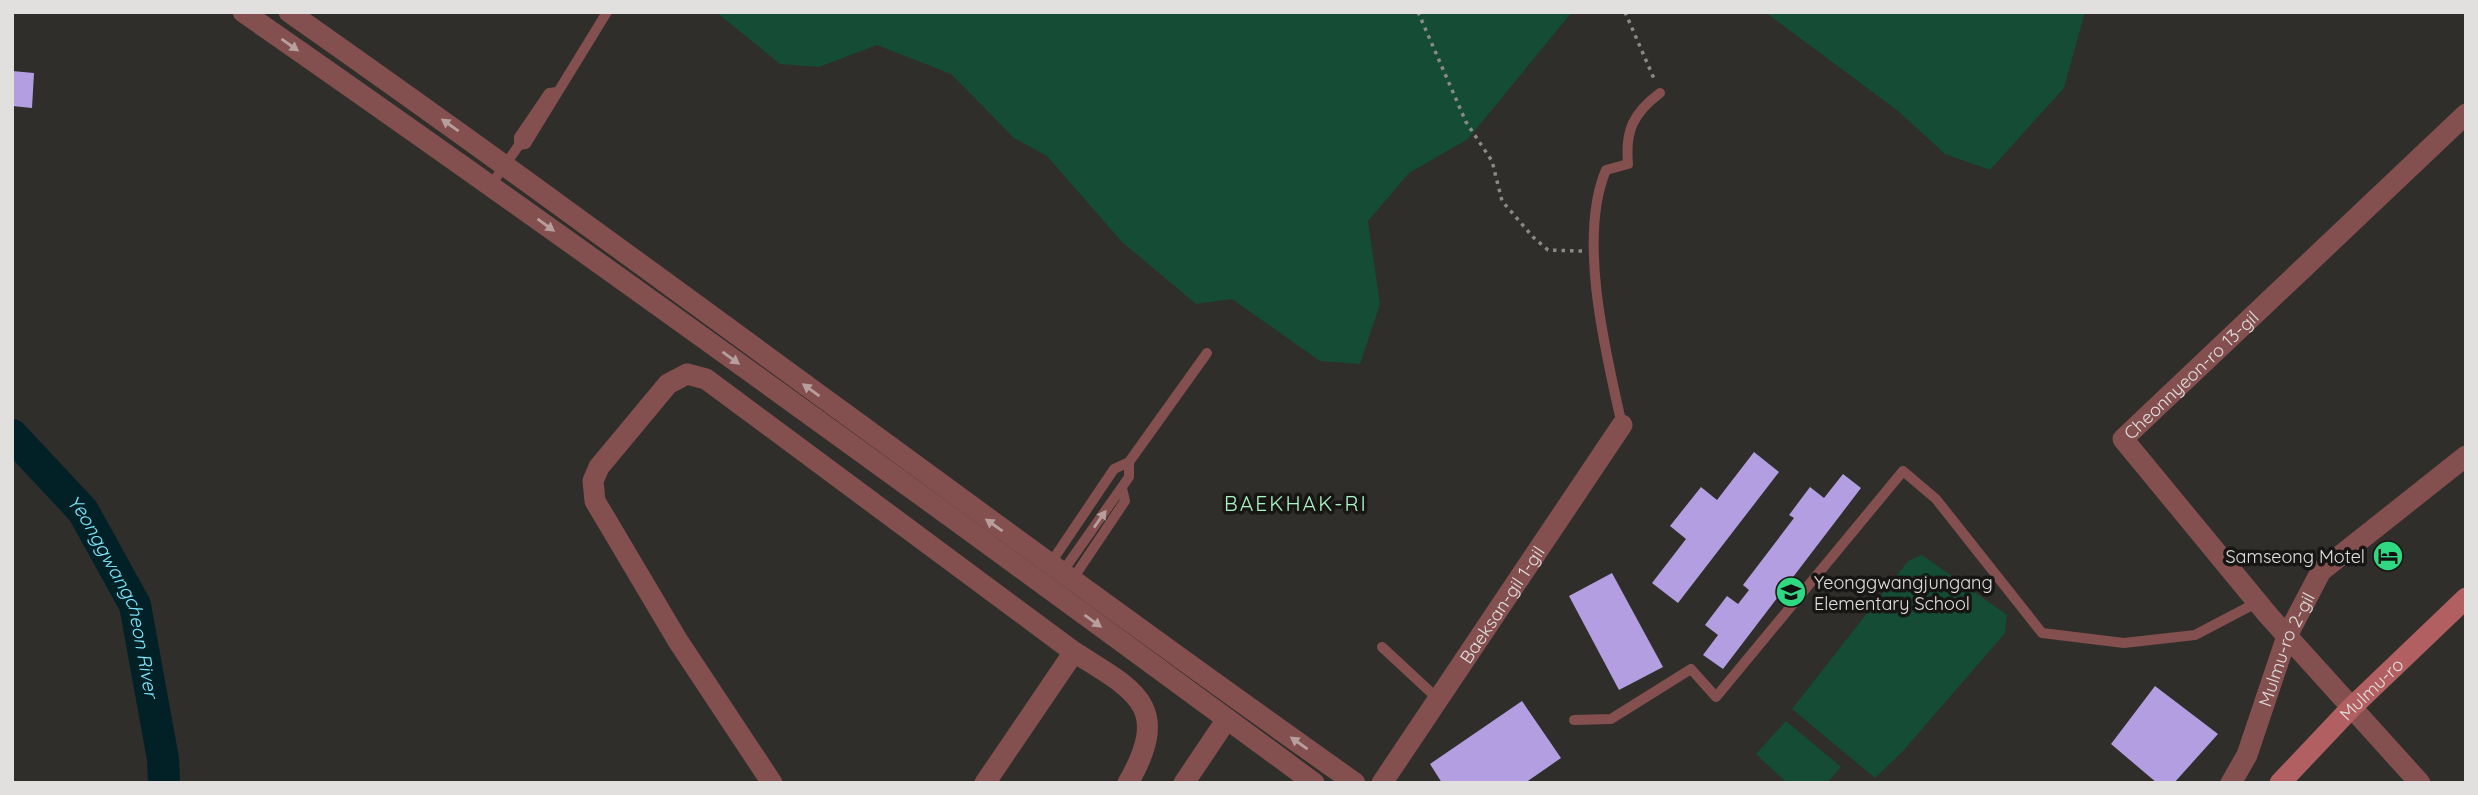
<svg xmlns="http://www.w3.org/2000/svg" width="2478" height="795" viewBox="0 0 2478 795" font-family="Quicksand,sans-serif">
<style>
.green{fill:#144c35}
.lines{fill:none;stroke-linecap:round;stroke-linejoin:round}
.river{stroke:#012127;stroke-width:32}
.building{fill:#b29ee1}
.path{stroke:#8a8986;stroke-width:3.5;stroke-dasharray:3.5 5;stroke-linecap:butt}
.lane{stroke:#844f4f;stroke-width:10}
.street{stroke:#844f4f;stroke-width:21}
.secondary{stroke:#b25f61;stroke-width:21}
.oneway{fill:#b79f9e}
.labels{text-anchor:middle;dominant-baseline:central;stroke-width:7;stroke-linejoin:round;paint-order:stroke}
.street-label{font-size:18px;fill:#e1e0de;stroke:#171615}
.poi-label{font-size:18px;fill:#e1e0de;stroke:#171615;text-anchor:end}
.water-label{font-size:19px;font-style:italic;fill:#7fe8ff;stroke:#171615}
.quarter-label{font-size:21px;letter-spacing:2px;fill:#abf5c4;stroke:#171615}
</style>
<rect width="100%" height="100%" fill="#2f2e2a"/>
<!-- green -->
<path class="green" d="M716,12H1572L1468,139L1409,173L1368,221L1380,304L1360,364L1320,361L1232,299L1196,304L1122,242L1047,156L1014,138L951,74L877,45L819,67L780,64Z
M1765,12H2085L2064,88L1990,170L1945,154L1898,111Z
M1922,555L2007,615L2005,633L1903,751L1875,778L1792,709L1908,561Z
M1786,721L1841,767L1827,783H1787L1756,754Z"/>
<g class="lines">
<!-- river -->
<path class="river" id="s1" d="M12,435L83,511L135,605L163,759L164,783"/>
</g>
<!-- building -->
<path class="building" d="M12,71L34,73L32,108L12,106Z
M1754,452L1779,472L1678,603L1652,583L1686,539L1670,526L1701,487L1717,500Z
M1843,474L1861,488L1723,669L1703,655L1718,635L1705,625L1727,596L1738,604L1749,590L1743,585L1794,518L1789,515L1810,487L1824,498Z
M1612,573L1663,667L1619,690L1569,596Z
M2155,686L2218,734L2174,783H2157L2111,744Z
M1522,701L1561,758L1525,783H1442L1430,764Z"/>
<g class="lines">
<!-- path -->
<path class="path" d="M1418,12L1466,122L1492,161L1502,201L1533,237L1548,250L1582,251
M1625,12L1655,81"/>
<!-- lane -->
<path class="lane" d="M519,145V137L549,93L557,92
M491,185L519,145L526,144L607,12
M1622,425C1606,354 1577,238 1606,170L1628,164C1625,131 1633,113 1660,93
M1048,567L1114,469L1129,462L1207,353
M1061,574L1129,477V462
M1070,583L1125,501L1122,488
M1382,647L1438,699
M1574,720L1611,719L1691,669L1716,697L1903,471L1936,499L2042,633L2124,643L2195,635L2258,602"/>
<!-- street -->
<g class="street">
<path d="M243,12C604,263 960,522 1314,783"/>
<path d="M289,12C648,264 997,530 1355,783"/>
<path d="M772,783L678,641L595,501L593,481L599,467L668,384L687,374L706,379L1074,652C1136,691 1172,706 1128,783"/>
<path d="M985,783L1074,652"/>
<path d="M1184,783L1227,719"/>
<path id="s2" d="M1382,783L1622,425"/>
<path id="s3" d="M2231,783L2247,755L2287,636L2321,571L2466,456"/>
<path id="s4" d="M2420,783L2268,615L2123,439L2466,114"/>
</g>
<!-- secondary -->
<path class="secondary" id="s5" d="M2280,783L2351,708L2466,598"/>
</g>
<!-- one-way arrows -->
<defs><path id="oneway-solid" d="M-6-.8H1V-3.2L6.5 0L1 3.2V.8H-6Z" transform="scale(1.75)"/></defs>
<g class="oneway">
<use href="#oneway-solid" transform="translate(290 45) rotate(35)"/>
<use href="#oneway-solid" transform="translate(450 125) rotate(-145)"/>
<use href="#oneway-solid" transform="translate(546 225) rotate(36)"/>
<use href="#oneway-solid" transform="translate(731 358) rotate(36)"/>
<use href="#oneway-solid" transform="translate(811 390) rotate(-144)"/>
<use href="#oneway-solid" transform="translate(1100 519) rotate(-55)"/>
<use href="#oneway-solid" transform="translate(994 525) rotate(-145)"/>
<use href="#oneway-solid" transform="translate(1093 621) rotate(36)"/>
<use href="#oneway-solid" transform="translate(1299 743) rotate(-145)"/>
</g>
<!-- icons -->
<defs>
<g id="hotel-disc" transform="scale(1.575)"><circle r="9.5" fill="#31d882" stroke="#171615"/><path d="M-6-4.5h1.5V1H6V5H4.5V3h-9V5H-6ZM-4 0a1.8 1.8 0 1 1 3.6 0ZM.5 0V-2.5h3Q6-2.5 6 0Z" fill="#111"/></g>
<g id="school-disc" transform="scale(1.575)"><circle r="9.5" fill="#31d882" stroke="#171615"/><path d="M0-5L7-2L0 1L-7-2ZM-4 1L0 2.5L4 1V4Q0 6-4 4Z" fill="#111"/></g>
</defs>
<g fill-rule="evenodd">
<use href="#hotel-disc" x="2388" y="556"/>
<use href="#school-disc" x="1791" y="592"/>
</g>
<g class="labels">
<!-- street labels -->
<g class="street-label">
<text stroke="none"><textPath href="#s4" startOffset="548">Cheonnyeon-ro 13-gil</textPath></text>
<text stroke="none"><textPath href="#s2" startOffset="215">Baeksan-gil 1-gil</textPath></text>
<text stroke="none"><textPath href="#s3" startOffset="145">Mulmu-ro 2-gil</textPath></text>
<text stroke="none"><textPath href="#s5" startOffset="131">Mulmu-ro</textPath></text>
</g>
<!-- poi labels -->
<g class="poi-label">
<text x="2365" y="556">Samseong Motel</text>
<text x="1814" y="582" text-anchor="start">Yeonggwangjungang<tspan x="1814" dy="21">Elementary School</tspan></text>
</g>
<!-- water labels -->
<g class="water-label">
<text stroke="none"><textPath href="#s1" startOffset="196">Yeonggwangcheon River</textPath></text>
</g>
<!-- quarter labels -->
<g class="quarter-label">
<text x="1296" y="503">BAEKHAK-RI</text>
</g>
</g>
<!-- border -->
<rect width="2478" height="795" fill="none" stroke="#e1e0de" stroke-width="28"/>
</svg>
